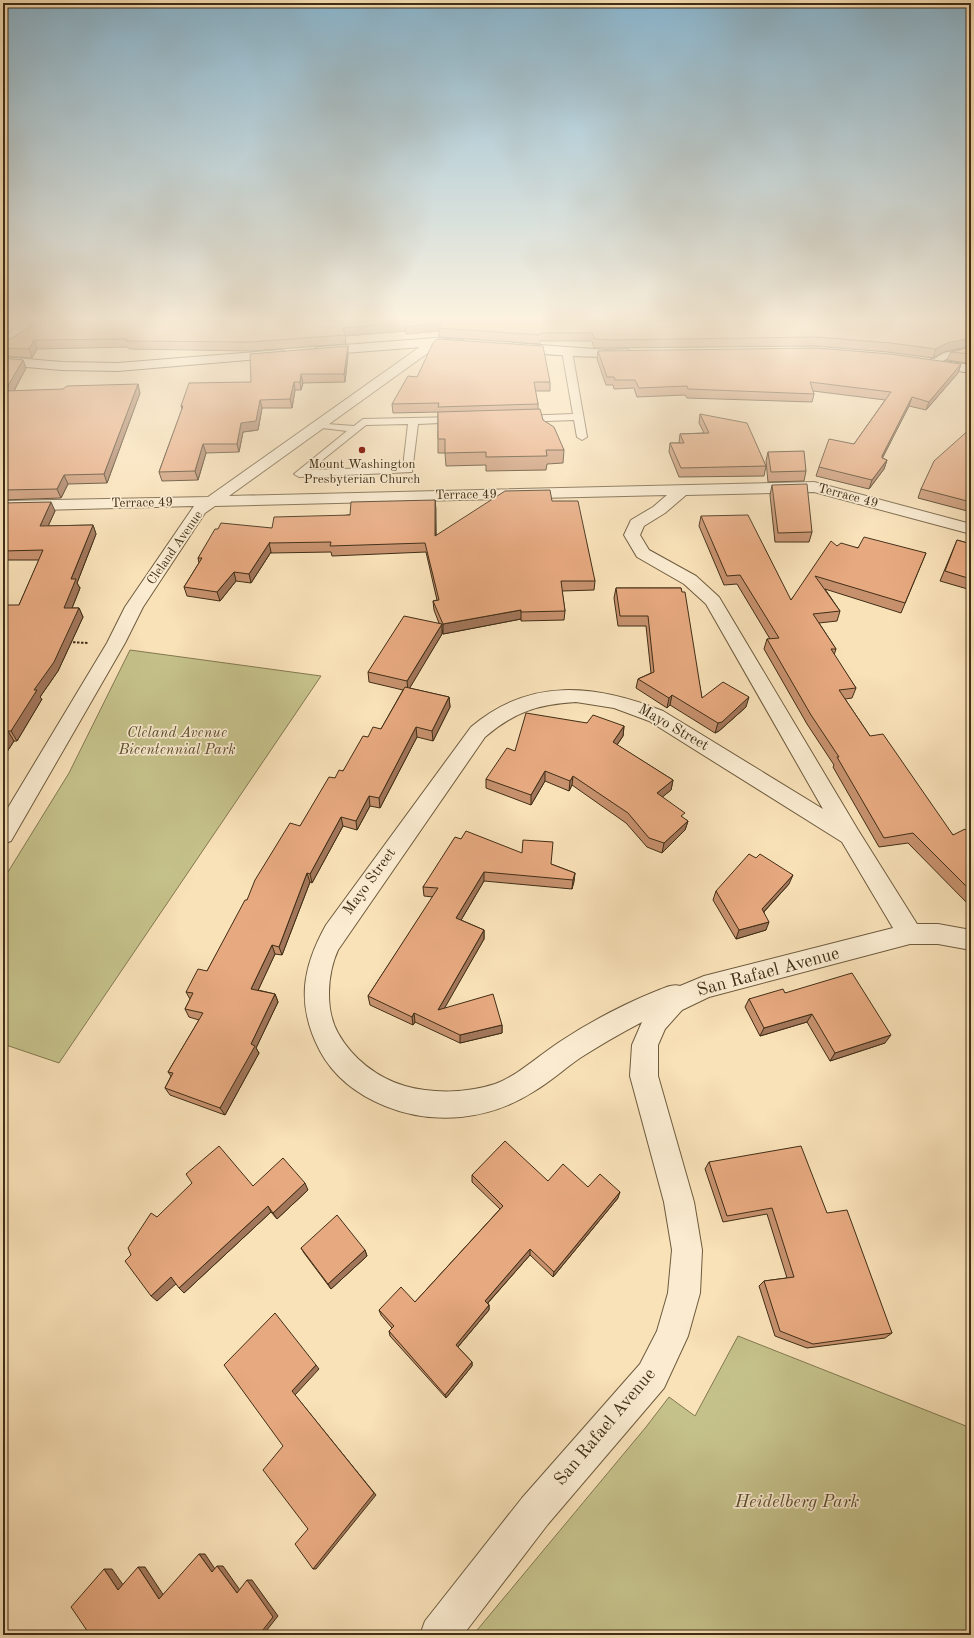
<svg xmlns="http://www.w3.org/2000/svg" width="974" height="1638" viewBox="0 0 974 1638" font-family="'Old Standard TT',serif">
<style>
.green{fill:#c5c18a;stroke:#827850}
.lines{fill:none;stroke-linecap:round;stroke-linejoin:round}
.lane-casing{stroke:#6e5b3e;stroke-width:2}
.street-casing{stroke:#6e5b3e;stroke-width:2}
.secondary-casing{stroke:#402e16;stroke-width:2}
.path{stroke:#402e16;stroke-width:2;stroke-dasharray:2.5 1.5;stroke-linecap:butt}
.lane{fill:#fbecd1;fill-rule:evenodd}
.street{fill:#fbecd1;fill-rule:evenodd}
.secondary{fill:#fbecd1;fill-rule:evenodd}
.wall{fill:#c7916e;stroke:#402e16}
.shaded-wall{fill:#a2765a;stroke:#402e16}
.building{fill:#e7a980;stroke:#402e16}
.poi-dot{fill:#8f2418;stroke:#fbecd1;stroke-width:1.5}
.labels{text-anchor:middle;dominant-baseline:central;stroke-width:3.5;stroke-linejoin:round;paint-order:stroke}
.far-poi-label{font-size:13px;fill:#402e16;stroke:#fbecd1}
.far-street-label{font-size:13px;fill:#402e16;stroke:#fbecd1}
.street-label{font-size:15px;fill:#402e16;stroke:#fbecd1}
.park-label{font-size:15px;font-style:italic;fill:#5b4b2d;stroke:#fbecd1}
.near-street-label{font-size:18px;fill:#402e16;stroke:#fbecd1}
.near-park-label{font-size:18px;font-style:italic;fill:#5b4b2d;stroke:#fbecd1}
</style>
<rect width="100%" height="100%" fill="#f9e1b8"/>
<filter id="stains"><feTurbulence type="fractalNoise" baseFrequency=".005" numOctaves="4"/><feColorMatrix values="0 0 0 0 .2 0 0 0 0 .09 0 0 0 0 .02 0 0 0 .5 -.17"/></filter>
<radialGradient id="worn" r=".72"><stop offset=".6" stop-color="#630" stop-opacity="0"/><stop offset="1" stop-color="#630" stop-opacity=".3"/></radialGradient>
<!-- green -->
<path class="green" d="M130,650L321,676L59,1063L3,1044V880L69,773Z
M738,1336L971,1428V1635H473L646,1427L669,1397L695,1416Z"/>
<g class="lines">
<!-- lane casing -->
<g class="lane-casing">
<path id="lane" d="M971,347V353L950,357L933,366L928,363L944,353Z
M567,348L572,351L587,437L582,440L577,437L574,420L520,422L515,419L520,416L573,414L562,351Z
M459,417L463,418L464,420L463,422L418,424L412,472L299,477L294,474L347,431L314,427L313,425L314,423L354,426L363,419ZM408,424L403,467L310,470L366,425Z"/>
</g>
<!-- street casing -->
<g class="street-casing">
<path id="street" d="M20,321H32L7,352L3,353V341Z
M435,338L439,339L441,342L439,345L229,496L814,482L971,524V534L814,492L686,495L665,513L644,526L640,535L649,550L696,576L719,597L858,830L917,924H938L971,930V950L938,944H910L709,997L682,1010L665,1029L658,1045V1076L694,1202L702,1250L700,1293L688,1336L664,1388L548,1524L463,1635H420L425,1621L522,1498L640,1364L657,1331L668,1293L672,1250L664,1202L630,1076L632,1045L642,1022C621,1033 600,1045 580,1058C564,1069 550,1082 533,1092C489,1120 434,1126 385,1106C358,1095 334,1077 320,1051C296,1005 302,968 326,925L471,727C530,677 595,684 663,711L823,809L706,604L684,584L637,557L624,535L631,520L653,507L667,495L215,506L205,513L143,607L125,643L11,841L3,844V816L107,643L125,607L194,506L3,511V501L208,497L431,339ZM576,702L614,708L649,721L842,842L893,928L704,976L680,986C673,983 662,989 654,992C622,1005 590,1022 561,1041C539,1055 519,1075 495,1084C467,1093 433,1094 405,1086C377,1078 352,1058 338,1033C325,1010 327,974 338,950L485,737C514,712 539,704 576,702Z"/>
</g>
<!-- secondary casing -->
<g class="secondary-casing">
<path id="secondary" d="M435,338L463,340L469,344L463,348L435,346L318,355L312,351L318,347Z
M514,343L607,350L627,349L633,353C627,362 524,353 510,350L508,347Z
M280,350L284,351L286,354L284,357L118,371L62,370L3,365V357L62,362L118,363Z
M931,359L971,365V373L926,366L925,363Z"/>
</g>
<!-- path -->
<path class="path" d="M69,642L88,643"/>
<!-- lane -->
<use href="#lane" class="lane"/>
<!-- street -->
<use href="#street" class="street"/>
<!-- secondary -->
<use href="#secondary" class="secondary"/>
</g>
<!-- wall -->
<path class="wall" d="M41,321H971V346L944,352L933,358L888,352L814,346L607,348H594L592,341H540V344L439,337V331L406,334L405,331L345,336L346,344L252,351L129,349L128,347L37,349L32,358L3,356V345Z
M971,347V357L966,363L947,360L951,352Z
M598,351L961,364L958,373L926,410L909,406L882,458L887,460L884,469L869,489L816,476L819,467L854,444L885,400L813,391L814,394L812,402L687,398L685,395L637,397L634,388L614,389L613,385H606L597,359Z
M348,354L345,382L303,383L301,390H295L292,408H262L258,430L243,432L239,452L206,453L198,480L162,481L159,472L182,409L181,406L251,382Z
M3,358L23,360L26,368L14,391L140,393L107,483L68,484L61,498L3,500Z
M417,377L550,382V391H535L538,404V409L543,420L564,450L563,463L547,464L546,470L486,471V465L446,466L445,453H438V412L393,413L392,404Z
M700,414L766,466L764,476L679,477L669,452L670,443H679L680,434L704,433L699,423Z
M971,428V512L918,498L921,489Z
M768,452L806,471L804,481L768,482L766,461Z
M772,485L812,532L809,542H775L770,495Z
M435,500L436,535L552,501L595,581L594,590L562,591L565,611L564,620L521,621V619L443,634L442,630V634L409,688L449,697L450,707L433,741L417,737L380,808L370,806L357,830L343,826L312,883L310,882L282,955L275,954L258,990L275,994L278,1002L256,1048L259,1053L225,1115L170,1095L165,1088L171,1076L168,1072L199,1020L189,1017L185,1009L190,999L186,992L207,971L247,900L300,826L335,778L343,771L368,737L381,729L403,690L369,682L368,672L439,623L434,610L433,601L437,600L426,552L332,556L331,552L271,553V552L251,583L236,581L220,601L187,596L184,587L199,563L198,558L272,528Z
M3,503L55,511L48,526L93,525L96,534L77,583L80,588L72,608H79L83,617L58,671L40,697L42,699L17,741H14L3,758L19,605L39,560H3Z
M701,516L791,600L837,546L926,553L901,613L825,589L840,611L837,621L819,623L836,649L834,655L856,688L852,698L845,699L870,736L953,835L971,836V906H970L908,843L879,847L833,767L834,765L807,724L764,649L767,639H770L737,584L724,585L699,526Z
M957,540L971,544V590L940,581Z
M616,588H681L702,698L746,707L719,731L715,733L670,705L667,708L636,688L638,679L651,673L646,626H618L614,598Z
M587,723L624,726L623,736L617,745L673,780L671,790L662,797L683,818L688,821L685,830L662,853L647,847L626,823L572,785L569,791L545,781L531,805L486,788V779Z
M461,839L551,864L575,873L572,889L484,881L461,920L484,930V939L444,1008L502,1025V1033L460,1043L415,1022L413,1025L370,1005L368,996L433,897L424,896L423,887Z
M789,884L764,912L766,930L736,939L713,900L716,891Z
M785,993L885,1043L830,1061L807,1022L760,1036L745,1007L749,999Z
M709,1162L827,1213L892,1333L885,1338L807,1348L775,1336L759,1286L764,1281L787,1278L767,1214L723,1222L705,1169Z
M472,1175L548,1181L588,1187L618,1198L553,1277L530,1255L488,1303L489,1305V1310L458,1347L472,1362V1366L446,1398L390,1336L389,1331L392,1328L381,1315L379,1310L415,1302L500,1209L472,1182Z
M253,1186L308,1190L277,1219L271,1212L184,1293L176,1283L157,1301L131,1255L157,1217Z
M301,1248L365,1250L367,1256L331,1289L304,1253Z"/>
<!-- shaded-wall -->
<path class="shaded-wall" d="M404,322L405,331L345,336L343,328Z
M442,323L439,328V331L406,334L405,326Z
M971,338V346L944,352L933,358L936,349L947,343Z
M34,340L37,349L32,358L29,349Z
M348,346V354L345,382L344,374Z
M971,353V357L966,363L970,354Z
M23,360L26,368L9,400L5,391Z
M961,364L958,373L926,410L929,402Z
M301,374L303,383L301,390L300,382Z
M294,382L295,390L292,408L290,399Z
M138,384L140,393L107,483L104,474Z
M912,397L909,406L879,465L882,456Z
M260,400L262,408L258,430L243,432L239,452L237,444L241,423Z
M203,444L206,453L198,480L195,471Z
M887,460L884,469L869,489L872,480Z
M64,475L68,484L61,498L57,489Z
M435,500L436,509V545L435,536Z
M51,502L55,511L44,535L40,526Z
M93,525L96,534L77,583L80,588L68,618L64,608L71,579Z
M270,542L269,543L271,552L251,583L249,574Z
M234,572L236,581L220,601L217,592Z
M79,608L83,617L58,671L40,697L42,699L17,741L11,731Z
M521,610V619L443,634V624Z
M442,624V634L408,691L407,681Z
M672,695L670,705L667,708L669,698Z
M449,697L450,707L433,741L432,731Z
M749,697L746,707L719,731L715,733L718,723Z
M624,726L623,736L612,752L613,742Z
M416,727L417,737L380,808L379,798Z
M8,731L14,741L3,758V740Z
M545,771V781L531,805V795Z
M573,776L572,785L569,791L570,781Z
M673,780L671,790L655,803L657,793Z
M369,796L370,806L357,830L356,821Z
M341,817L343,826L312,883L310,874Z
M688,821L685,830L662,853L664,843Z
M484,872V881L457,927L456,918Z
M307,873L310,882L282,955L279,947Z
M575,873L574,882L572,889L573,880Z
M793,875L789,884L758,918L762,909Z
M769,922L766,930L736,939L739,930Z
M484,930V939L439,1018L438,1010Z
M272,945L275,954L255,997L251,989Z
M275,994L278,1002L256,1048L259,1053L225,1115L220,1108Z
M414,1013L415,1022L413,1025L412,1017Z
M812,1014L807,1022L760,1036L764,1028Z
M502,1025V1033L460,1043V1035Z
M891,1035L885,1043L830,1061L835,1053Z
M305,1183L308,1190L277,1219L273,1213Z
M620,1192L618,1198L553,1277L554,1272Z
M268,1206L271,1212L184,1293L179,1288Z
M530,1249V1255L485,1306V1301Z
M365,1250L367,1256L331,1289L328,1284Z
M171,1277L177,1283L157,1301L151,1296Z
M489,1305V1310L456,1349V1345Z
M472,1362V1366L446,1398L445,1395Z
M316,1365L319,1369L295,1395L376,1495L316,1569H313L292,1391Z
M199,1554H205L217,1572H212Z
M217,1566H223L242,1593H237Z
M138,1567H145L166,1599H159Z
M104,1569H112L126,1589L118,1590Z
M247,1580H252L278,1616L263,1635H259Z"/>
<!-- building -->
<path class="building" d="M41,321H971V338L947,343L936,349L891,343L816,337L608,340L594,339L592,333H540V335L439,328L442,323L405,326L404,322L343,328L345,335L250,342L126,341L127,339L34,340L29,349L3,348V345H4L8,340Z
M437,339L543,346L550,382H534L538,404L438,407L439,403L392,404L408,376L417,377L433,343Z
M348,346L344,374H301L300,382H294L290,399L260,400L256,421L241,423L237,444H203L195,471L159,472L183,406H181L189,383L251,382L250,354Z
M971,347V353L970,354L951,352Z
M816,348L891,354L961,364L929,402L912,397L882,456V458L887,460L872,480L819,467L829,439L854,444L891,392L810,382L814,394L688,389L687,386L639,388L635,380H615L614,377H607L598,351Z
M3,358L23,360L5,391L63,389L67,386L138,384L104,474L64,475L57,489L3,490Z
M540,409L543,420L554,427L564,450H546L547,456L486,457V452L445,453V439H438V412Z
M700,414L747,423L766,466L681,468L670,443H684L680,434L709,433Z
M971,428V502L921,489L934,461Z
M804,451L806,471L771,472L768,452Z
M807,484L812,532L778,533L772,485Z
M550,490L552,501H578L595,581H561L565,611L521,612V610L443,624L433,601L439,600L425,543L330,546L331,542L269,543L270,542L249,574L234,572L217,592L184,587L202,558H198L215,529H218L221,523L272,528L274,517L350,515L351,502L435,500V536L505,491Z
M51,502L40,526L93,525L71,579H76L64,608H79L54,662L34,690H37L11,731H8L3,740V605H19L43,550L3,551V503Z
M748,515L791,600L831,541L837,546L841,543L858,548L864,537L926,553L905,603L815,576L840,611L813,614L836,649H831L856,688L839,690L870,736L883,734L953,835L965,829L971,836V891L913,833L884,838L837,757H839L811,715L767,639L779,638L740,575L727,576L701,516Z
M957,540L971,544V579L945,571Z
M616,588H681L682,592H685L702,698L723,682L749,697L722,722L718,723L672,695L669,698L638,679L654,672L648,616H620Z
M404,616L442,624L407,681L368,672Z
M405,687L449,697L432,731L416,727L379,798L369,796L356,821L341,817L310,874L307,873L279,947L272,945L251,989L275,994L251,1044L255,1046L220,1108L165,1088L173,1073L168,1072L203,1013L185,1009L193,993L186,992L198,969L207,971L245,900H247L255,880L290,823L300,826L329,777L335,778L339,770L343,771L363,736L368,737L373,727L381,729Z
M526,713L587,723L593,715L624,726L613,742L673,780L657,793L685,813L681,816L688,821L664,843L649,838L628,813L573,776L570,781L545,771L531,795L486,779L507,748L515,751Z
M466,831L522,853L523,840L553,842L551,864L575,873L573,880L484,872L456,918L484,930L438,1010L493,994L502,1025L460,1035L414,1013L412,1017L368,996L438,888L423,887L455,837L461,839Z
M749,854L756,858L760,854L793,875L762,909L769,922L739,930L716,891Z
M852,973L891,1035L835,1053L812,1014L764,1028L749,999L783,989L785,993Z
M505,1141L548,1181L563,1164L588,1187L600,1174L620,1192L554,1272L530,1249L485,1301L489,1305L456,1345L472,1362L445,1395L389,1331L394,1326L379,1310L401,1287L415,1302L503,1206L472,1175Z
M219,1146L253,1186L283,1158L305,1183L273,1213L268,1206L179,1288L171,1277L151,1296L125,1261L131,1255L128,1248L151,1213L157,1217L192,1183L186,1174Z
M801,1146L827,1213L847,1210L892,1333L813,1344L780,1331L764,1281L794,1277L772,1208L727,1216L709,1162Z
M337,1215L365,1250L328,1284L301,1248Z
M275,1313L316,1365L292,1391L374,1493L313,1569L295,1544L308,1529L263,1470L283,1446L224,1365Z
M199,1554L212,1572L217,1566L237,1593L247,1580L273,1617L259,1635H90L71,1607L104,1569L118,1590L138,1567L159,1599Z"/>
<!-- sky -->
<linearGradient id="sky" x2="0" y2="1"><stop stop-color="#8ab8d2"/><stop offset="0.58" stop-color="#fcf2df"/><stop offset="1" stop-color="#fcf2df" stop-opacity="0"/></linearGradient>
<rect width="974" height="550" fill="url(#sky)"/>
<!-- markers -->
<circle class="poi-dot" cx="362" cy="450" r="4"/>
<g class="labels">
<!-- far-poi labels -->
<g class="far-poi-label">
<text x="362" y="464">Mount Washington<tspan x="362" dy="15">Presbyterian Church</tspan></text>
</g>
<!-- far-street labels -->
<g class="far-street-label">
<text transform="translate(466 495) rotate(-1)">Terrace 49</text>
<text transform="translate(848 496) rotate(15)">Terrace 49</text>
<text transform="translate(142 503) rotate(-1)">Terrace 49</text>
<text transform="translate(175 548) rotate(-55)">Cleland Avenue</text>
</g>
<!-- street labels -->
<g class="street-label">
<text transform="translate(673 728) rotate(30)">Mayo Street</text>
<text transform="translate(370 882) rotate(-54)">Mayo Street</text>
</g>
<!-- park labels -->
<g class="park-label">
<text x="177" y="733">Cleland Avenue<tspan x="177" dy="17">Bicentennial Park</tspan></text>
</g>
<!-- near-street labels -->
<g class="near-street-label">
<text transform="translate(768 972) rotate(-15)">San Rafael Avenue</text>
<text transform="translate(605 1427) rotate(-50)">San Rafael Avenue</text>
</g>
<!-- near-park labels -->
<g class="near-park-label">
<text x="797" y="1502">Heidelberg Park</text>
</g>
</g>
<!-- margin -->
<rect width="974" height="1638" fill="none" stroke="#f9e1b8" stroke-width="16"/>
<rect x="4" y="4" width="966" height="1630" fill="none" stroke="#402e16" stroke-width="2"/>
<rect x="8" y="8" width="958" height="1622" fill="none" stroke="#402e16"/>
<rect width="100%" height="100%" filter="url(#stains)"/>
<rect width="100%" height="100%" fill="url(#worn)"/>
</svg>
